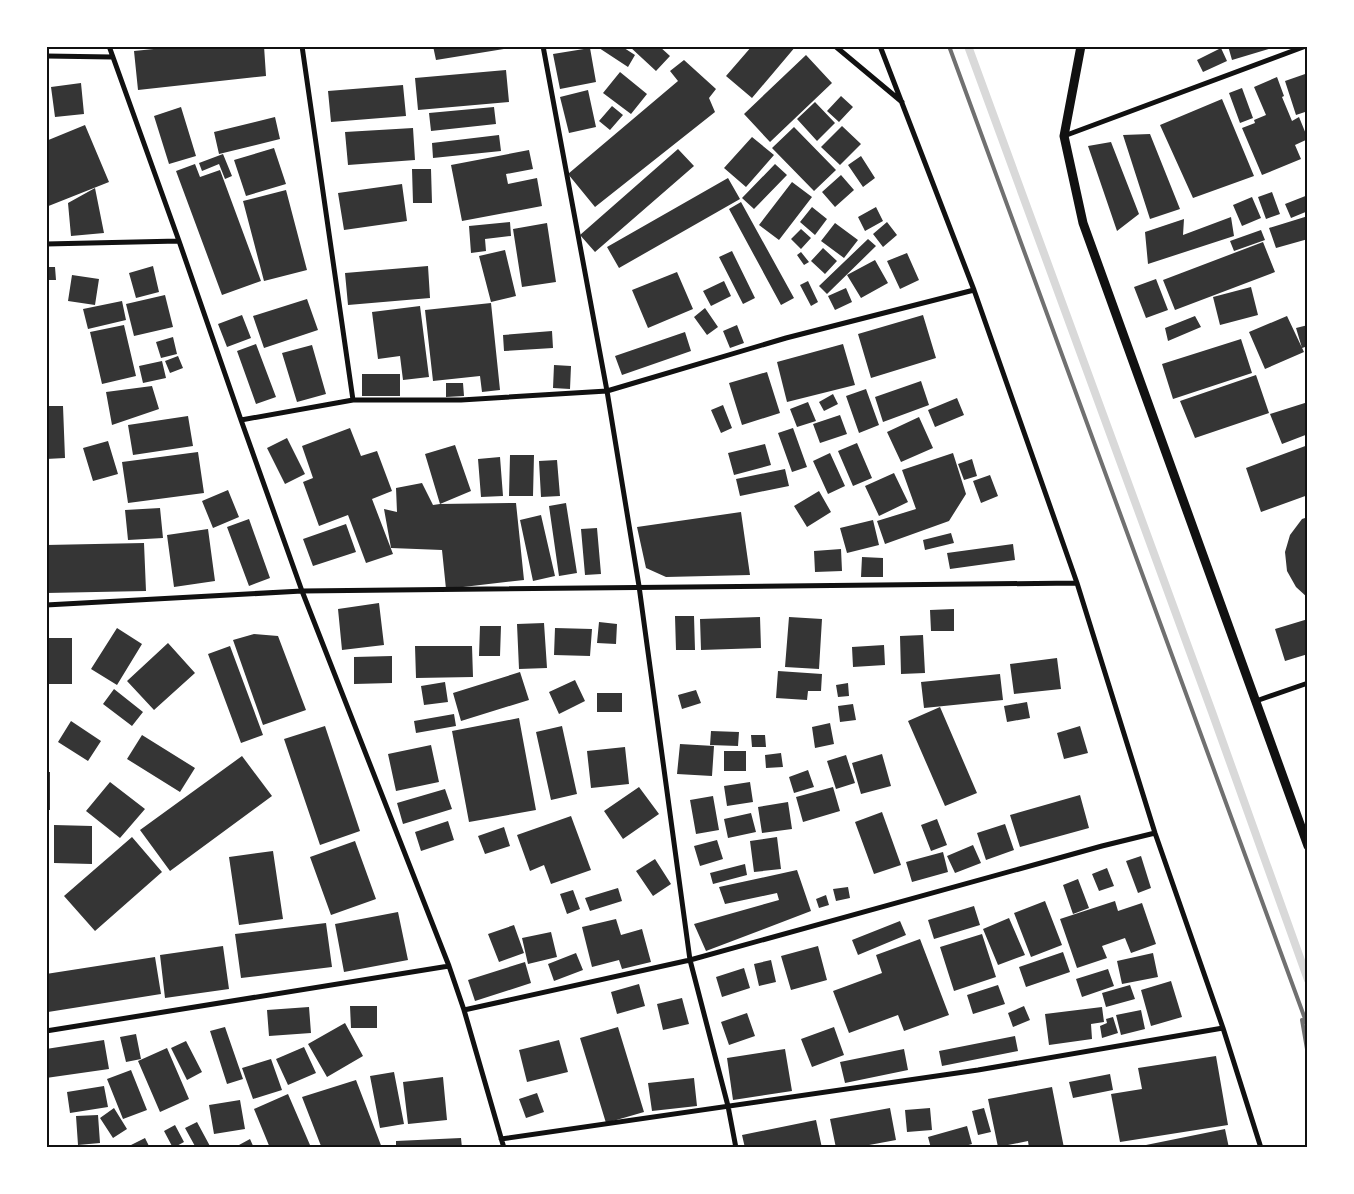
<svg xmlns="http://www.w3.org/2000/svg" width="1354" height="1194" viewBox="0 0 1354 1194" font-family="'PT Sans',sans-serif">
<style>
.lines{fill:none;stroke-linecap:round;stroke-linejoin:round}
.stream{stroke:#d9d9d9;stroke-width:8}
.building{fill:#353535}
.minor{stroke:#111;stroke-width:5}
.tertiary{stroke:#111;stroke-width:9}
.rail{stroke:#707070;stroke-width:4}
.neatline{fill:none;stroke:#111;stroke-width:2}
</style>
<rect width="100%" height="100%" fill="#fff"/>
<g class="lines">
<!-- stream -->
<path class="stream" d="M968,46L1212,712L1308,980"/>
</g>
<!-- building -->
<path class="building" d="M183,46H264L266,76L138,90L134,51Z
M433,46H516V47L436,60Z
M596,46H621L635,55L628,67Z
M629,46H659L670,56L656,71Z
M752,46H796L752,98L726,76Z
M1228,46H1275V47L1232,60Z
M590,48L596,82L560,89L553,54Z
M1221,48L1227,61L1203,72L1197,60Z
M806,55L832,83L770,142L744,114Z
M684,60L716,89L709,98L715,112L595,207L568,174L678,81L670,71Z
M506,70L509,102L418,110L415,78Z
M620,72L647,94L631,114L603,93Z
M1308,73V111L1296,115L1285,81Z
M1277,77L1284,96L1282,97L1292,121L1299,117L1308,139L1295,145L1301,159L1262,175L1242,128L1255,123L1254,120L1266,115L1254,87Z
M81,83L84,114L55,117L51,87Z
M403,85L406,116L331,122L328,91Z
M1242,88L1253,118L1240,123L1229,93Z
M588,90L596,127L569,133L560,97Z
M841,96L853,107L839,122L827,111Z
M1222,99L1254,176L1193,198L1160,125Z
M815,102L835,123L817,141L797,119Z
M612,106L623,115L610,130L599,121Z
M181,107L196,156L169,164L154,116Z
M494,107L496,124L431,131L429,113Z
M275,117L280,139L219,154L214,132Z
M85,125L109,182L46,207V141Z
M842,126L861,144L840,165L821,147Z
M794,127L836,170L814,191L772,148Z
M413,128L415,160L348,165L345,132Z
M1150,134L1180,209L1150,219L1123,135Z
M499,135L501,151L433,158L432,143Z
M752,137L774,155L746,187L724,168Z
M1111,142L1139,214L1117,231L1088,146Z
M274,148L286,184L246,196L234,160Z
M678,149L694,166L595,252L580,235Z
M529,150L533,169L506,174L508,184L537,178L542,206L462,221L451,165Z
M223,154L232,176L225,179L219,164L202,171L199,163Z
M861,156L875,178L863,187L848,165Z
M195,164L200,177L220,170L261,281L222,295L176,171Z
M775,164L787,175L754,209L742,198Z
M412,169H431L432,203H413Z
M841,175L854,190L835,207L822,192Z
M728,178L740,199L619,268L607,247Z
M792,182L812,197L779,240L759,225Z
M402,184L407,221L344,230L338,193Z
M95,188L104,233L71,236L68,203Z
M286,190L307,270L264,281L243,201Z
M1272,192L1280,214L1266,219L1258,197Z
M1308,195V211L1291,218L1285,204Z
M1252,197L1261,218L1242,226L1233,205Z
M741,202L794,298L781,305L729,209Z
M812,207L827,219L815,235L800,222Z
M876,207L883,221L865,231L858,217Z
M1308,216V239L1276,248L1269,228Z
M1231,217L1234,236L1148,264L1145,232L1184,219L1183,235Z
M510,222L511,236L485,239L486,251L471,253L469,226Z
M887,222L897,235L883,247L873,234Z
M547,223L556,282L522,287L513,229Z
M835,223L858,240L844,258L821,241Z
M801,229L811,238L801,249L791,239Z
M1261,230L1265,240L1234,251L1230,241Z
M868,239L876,246L827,294L819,286Z
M1263,242L1275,272L1175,310L1163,280Z
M823,248L837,261L825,274L811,261Z
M505,250L516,296L491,302L479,256Z
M732,251L755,298L743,304L719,257Z
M801,252L809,262L804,265L797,255Z
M907,253L919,280L900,289L887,261Z
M875,260L888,283L861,298L847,275Z
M153,266L159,292L136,298L129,273Z
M428,266L430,298L348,305L345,273Z
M46,267H55L56,280H46Z
M677,272L693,309L648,328L632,290Z
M72,275L99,279L95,305L68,301Z
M1156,279L1168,310L1146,318L1134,287Z
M724,281L731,296L711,306L703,291Z
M808,281L818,302L811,306L800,285Z
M1251,287L1258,315L1220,325L1213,297Z
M846,288L852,302L835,310L828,296Z
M165,295L173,327L134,336L126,304Z
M307,299L318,330L264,348L253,316Z
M122,301L126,320L88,329L83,309Z
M491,303L500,390L482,392L480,376L433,381L425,310Z
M420,306L429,377L403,380L400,356L378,359L372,312Z
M705,308L718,327L707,335L694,317Z
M242,315L251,338L227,347L218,324Z
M923,315L936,358L871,378L858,334Z
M1195,316L1201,327L1168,341L1165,328Z
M1287,316L1304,352L1265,369L1249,332Z
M124,325L136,376L102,384L90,332Z
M737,325L744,343L730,348L723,331Z
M1308,325V346L1302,348L1296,328Z
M552,331L553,348L504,351L503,335Z
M685,332L691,351L622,375L615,356Z
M173,337L177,354L161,358L156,342Z
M1241,339L1252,373L1173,399L1162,364Z
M256,344L276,397L256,404L237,351Z
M843,344L855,385L787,402L777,362Z
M312,345L326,394L297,402L282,353Z
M178,356L183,368L170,373L165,361Z
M162,361L166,378L143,383L139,366Z
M554,365L571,366L570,389L553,388Z
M767,372L780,413L742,425L729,383Z
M362,374H400V396H362Z
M1256,375L1269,413L1195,438L1180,401Z
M921,381L929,405L883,422L875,397Z
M446,383H463L464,396L446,397Z
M152,386L159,409L112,425L106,392Z
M866,389L879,425L859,433L846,396Z
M833,394L838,404L824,411L819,402Z
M957,398L964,415L935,427L928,410Z
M808,402L816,421L797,427L790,409Z
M1308,402V434L1282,444L1270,414Z
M723,405L732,428L721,433L711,410Z
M46,406H63L65,458L46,459Z
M840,415L847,434L820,443L813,424Z
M188,416L193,446L133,455L128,425Z
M919,417L933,448L901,462L887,432Z
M350,428L361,456L377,451L392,491L372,499L393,554L366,563L348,515L319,526L303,482L313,478L302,446Z
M793,428L807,467L792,472L778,433Z
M287,438L305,474L285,484L267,448Z
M108,441L118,474L93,481L83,448Z
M857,443L872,478L853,486L838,451Z
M765,444L771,465L734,475L728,453Z
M455,445L471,491L440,504L516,503L524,580L446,589L442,550L391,548L384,509L397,512L396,488L422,483L433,505L440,504L425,454Z
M1308,445V495L1261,512L1246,468Z
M198,452L204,493L128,503L122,462Z
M830,453L845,486L828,494L813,461Z
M953,453L966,494L949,521L885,544L877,521L916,509L902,470Z
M510,455H534L533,496H509Z
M500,457L503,496L481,497L478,459Z
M972,459L977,476L964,480L958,464Z
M557,460L560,496L541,497L539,461Z
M785,469L789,486L740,496L736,479Z
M894,473L908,502L879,516L865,486Z
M990,475L998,496L981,503L973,481Z
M228,490L239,517L213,528L202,501Z
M819,491L831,512L807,527L794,506Z
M566,503L577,573L559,576L549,506Z
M160,508L163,538L128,540L125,510Z
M741,512L750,575L666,577L646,568L637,527Z
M541,515L555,576L533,581L520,520Z
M1308,517V598L1296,587L1287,571L1285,552L1290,535L1302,519Z
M249,519L270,578L249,586L227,527Z
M873,520L879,545L847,553L840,528Z
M346,524L356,552L313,566L303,539Z
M597,528L601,574L585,575L581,529Z
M208,529L215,581L174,587L167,535Z
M951,533L954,543L925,550L923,540Z
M144,543L146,591L46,593V545Z
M1013,544L1015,560L950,569L947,553Z
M841,549L842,571L815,572L814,551Z
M862,557L883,558V577H861Z
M379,603L384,645L342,650L338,609Z
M954,609V631H931L930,610Z
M675,616H694L695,650H676Z
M760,617L761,648L701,650L700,619Z
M789,617L822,619L819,669L785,667Z
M1308,619V654L1285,661L1275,629Z
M599,622L617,624L616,644L597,643Z
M544,623L547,668L519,669L517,624Z
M480,626H501L500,656H479Z
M117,628L142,644L117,685L91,669Z
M555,628L592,629L590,656L554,655Z
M254,634L278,636L306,710L263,725L233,640Z
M923,635L925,673L901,674L900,636Z
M46,638H72V684H46Z
M168,643L195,673L154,710L127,681Z
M884,645L885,665L853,667L852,647Z
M230,646L263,735L241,743L208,654Z
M415,646H472L473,677L416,678Z
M392,656V683L354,684V657Z
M1057,658L1061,689L1014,694L1010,664Z
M778,671L822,674L821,691H808L807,700L776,698Z
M520,672L529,700L461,721L453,693Z
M1000,674L1003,700L924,708L921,682Z
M575,680L585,701L559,714L549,692Z
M445,682L448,702L424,705L421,686Z
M848,683L849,696L838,697L836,685Z
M114,689L143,712L132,726L103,704Z
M696,690L701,703L682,709L678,695Z
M597,693H622V712H597Z
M1027,702L1030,718L1007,722L1004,706Z
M853,704L856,720L840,722L838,706Z
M940,707L977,793L945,806L908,721Z
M454,714L456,726L416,733L414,721Z
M519,718L536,810L469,822L452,731Z
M71,721L101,741L88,761L58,742Z
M830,723L834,744L815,748L812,727Z
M325,726L360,831L320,845L284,739Z
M562,726L577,794L551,800L536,732Z
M1080,726L1088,753L1064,759L1057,733Z
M711,731L739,732L738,746L710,745Z
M142,735L195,768L180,792L127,759Z
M751,735H765L766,747H752Z
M680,744L714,746L712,776L677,774Z
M431,745L439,782L396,791L388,754Z
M625,747L629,784L591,788L587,751Z
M724,751H746V771H724Z
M781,753L783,767L766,768L765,755Z
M882,754L891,786L861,794L852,763Z
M846,755L855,783L836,789L827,761Z
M242,756L272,796L170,871L140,830Z
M808,770L814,787L794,793L789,777Z
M46,772H50V810H46Z
M110,782L145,809L120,838L86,811Z
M750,782L753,802L727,806L724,786Z
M639,787L659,814L623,839L604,811Z
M833,787L840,811L803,822L796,797Z
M445,789L452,809L403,824L397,803Z
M1080,795L1089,828L1020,847L1010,815Z
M713,796L719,830L696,834L690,800Z
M788,802L792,829L762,833L758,807Z
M882,812L901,865L874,874L855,822Z
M751,813L756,832L728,838L724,819Z
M571,816L591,870L551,884L544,865L530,871L517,835Z
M937,819L947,845L931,851L921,825Z
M448,821L454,840L421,851L415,832Z
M1005,824L1014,850L986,860L977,833Z
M54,825L92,826V864L54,863Z
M504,827L510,846L485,854L478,836Z
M132,837L162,872L95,931L64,896Z
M777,837L781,869L754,872L750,841Z
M717,840L723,859L700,866L694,846Z
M355,841L376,899L331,915L310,857Z
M973,845L981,863L955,873L947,856Z
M273,851L283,919L239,925L229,857Z
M943,852L948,872L912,882L906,862Z
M1141,856L1151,888L1138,893L1126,861Z
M655,859L671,884L653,896L636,871Z
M745,864L747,875L713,884L710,873Z
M1107,868L1114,886L1099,891L1092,874Z
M797,870L811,911L706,951L694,924L779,900L777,893L725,904L719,887Z
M1078,879L1089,908L1073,914L1063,885Z
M848,887L850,898L836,901L833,889Z
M618,888L622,901L590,911L585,898Z
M573,890L580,909L567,914L560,894Z
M826,895L829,905L819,908L816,899Z
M1045,901L1062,945L1031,957L1014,913Z
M1115,901L1118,911L1142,903L1156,944L1131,953L1125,938L1102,946L1107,958L1077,968L1060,919Z
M974,906L980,925L934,939L928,920Z
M398,912L408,960L344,972L335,924Z
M1009,918L1025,955L998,965L983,929Z
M616,919L621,935L642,929L651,962L622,969L619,960L592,967L582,927Z
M900,921L906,935L858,955L852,940Z
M326,923L332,967L241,978L235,934Z
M514,925L524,953L499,962L488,934Z
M551,932L557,957L528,964L522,938Z
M982,934L996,977L954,991L940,947Z
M920,939L949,1015L904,1031L898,1015L849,1033L833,991L882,973L876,955Z
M223,946L229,989L165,998L160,955Z
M818,946L827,980L791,990L781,956Z
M1063,952L1070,972L1026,987L1019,967Z
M576,953L583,970L554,981L548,964Z
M1153,953L1158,977L1122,984L1117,961Z
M155,957L161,994L48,1012L46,1004V974Z
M771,960L776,982L759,986L754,964Z
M525,962L531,983L475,1001L468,980Z
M744,968L750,988L722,997L716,977Z
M1108,969L1114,986L1082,997L1076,979Z
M1171,981L1182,1017L1151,1026L1141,990Z
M639,984L645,1006L617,1014L611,992Z
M998,985L1005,1004L973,1014L967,995Z
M1130,985L1135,999L1106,1007L1102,993Z
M682,998L689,1024L663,1030L657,1004Z
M350,1006H377V1028H351Z
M1024,1006L1030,1020L1013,1027L1008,1013Z
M309,1007L311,1033L269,1036L267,1010Z
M1102,1007L1104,1022L1091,1024L1092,1039L1049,1045L1045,1014Z
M1141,1010L1145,1029L1121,1035L1116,1015Z
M747,1013L755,1036L729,1045L721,1022Z
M1113,1017L1118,1033L1102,1038L1100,1026L1107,1023L1106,1019Z
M345,1023L363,1056L327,1077L308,1044Z
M225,1027L243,1079L227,1084L210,1031Z
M618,1027L644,1112L606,1123L580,1038Z
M834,1027L844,1055L812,1067L801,1039Z
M136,1034L141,1059L126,1062L120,1037Z
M1015,1036L1018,1051L942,1066L939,1051Z
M104,1040L109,1069L46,1078V1049Z
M559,1040L568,1072L527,1082L519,1050Z
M186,1041L202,1072L187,1080L171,1048Z
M304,1047L316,1073L288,1085L276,1059Z
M167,1048L189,1099L160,1112L138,1061Z
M785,1049L792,1091L733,1100L727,1058Z
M904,1049L908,1070L845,1083L840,1062Z
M1216,1056L1228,1125L1120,1142L1111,1094L1142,1089L1138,1068Z
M271,1059L282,1090L253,1099L242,1068Z
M131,1070L147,1110L123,1119L107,1079Z
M394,1072L404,1124L380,1128L370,1076Z
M1110,1074L1113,1090L1073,1098L1069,1082Z
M443,1077L447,1120L408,1124L403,1082Z
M694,1078L697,1106L652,1111L648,1083Z
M356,1080L382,1148H318L321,1146L302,1097Z
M104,1086L108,1107L70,1113L67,1092Z
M1052,1087L1064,1148H1029L1028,1141L998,1147L988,1099Z
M537,1093L544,1112L526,1118L519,1099Z
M288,1094L310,1145L303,1148H270L254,1109Z
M240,1100L245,1129L214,1134L209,1105Z
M114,1108L127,1129L113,1138L100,1118Z
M890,1108L896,1140L853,1148H836L830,1119Z
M930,1108L932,1130L907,1132L905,1110Z
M984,1108L991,1132L978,1135L972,1111Z
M98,1115L100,1143L78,1145L76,1116Z
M816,1120L822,1148H745L742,1135Z
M197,1122L211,1148H196L185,1128Z
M175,1125L184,1142L173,1148L164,1131Z
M967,1126L972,1144L965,1146V1148H931L928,1137Z
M1225,1129L1229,1148H1147L1146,1145Z
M145,1138L150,1148H132L131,1145Z
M461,1138L462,1148H396V1141Z
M250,1139L254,1148H240L239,1145Z"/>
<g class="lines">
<!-- minor -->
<path class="minor" d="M109,46L179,241L241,420L302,591L449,966L464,1010L504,1148
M302,46L353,400
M543,46L607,391L639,586L690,960L728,1106L736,1148
M835,46L902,102
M880,46L974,290L1077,583L1155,833L1223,1028L1261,1148
M46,56L112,57
M1064,136L1306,46
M46,244L179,241
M241,420L353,400H461L607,391L786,338L974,290
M46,605L302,591L1077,583
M1256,701L1308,683
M464,1010L690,960L1102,846L1155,833
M46,1031L449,966
M501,1139L978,1070L1223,1028"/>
<!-- tertiary -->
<path class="tertiary" d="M1081,46L1064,136L1083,223L1308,846"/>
<!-- rail -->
<path class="rail" d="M949,46L1308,1027
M1302,1020L1308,1055"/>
</g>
<!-- border -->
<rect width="1354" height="1194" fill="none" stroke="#ffffff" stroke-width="95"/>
<rect x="48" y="48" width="1258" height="1098" class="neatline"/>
</svg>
